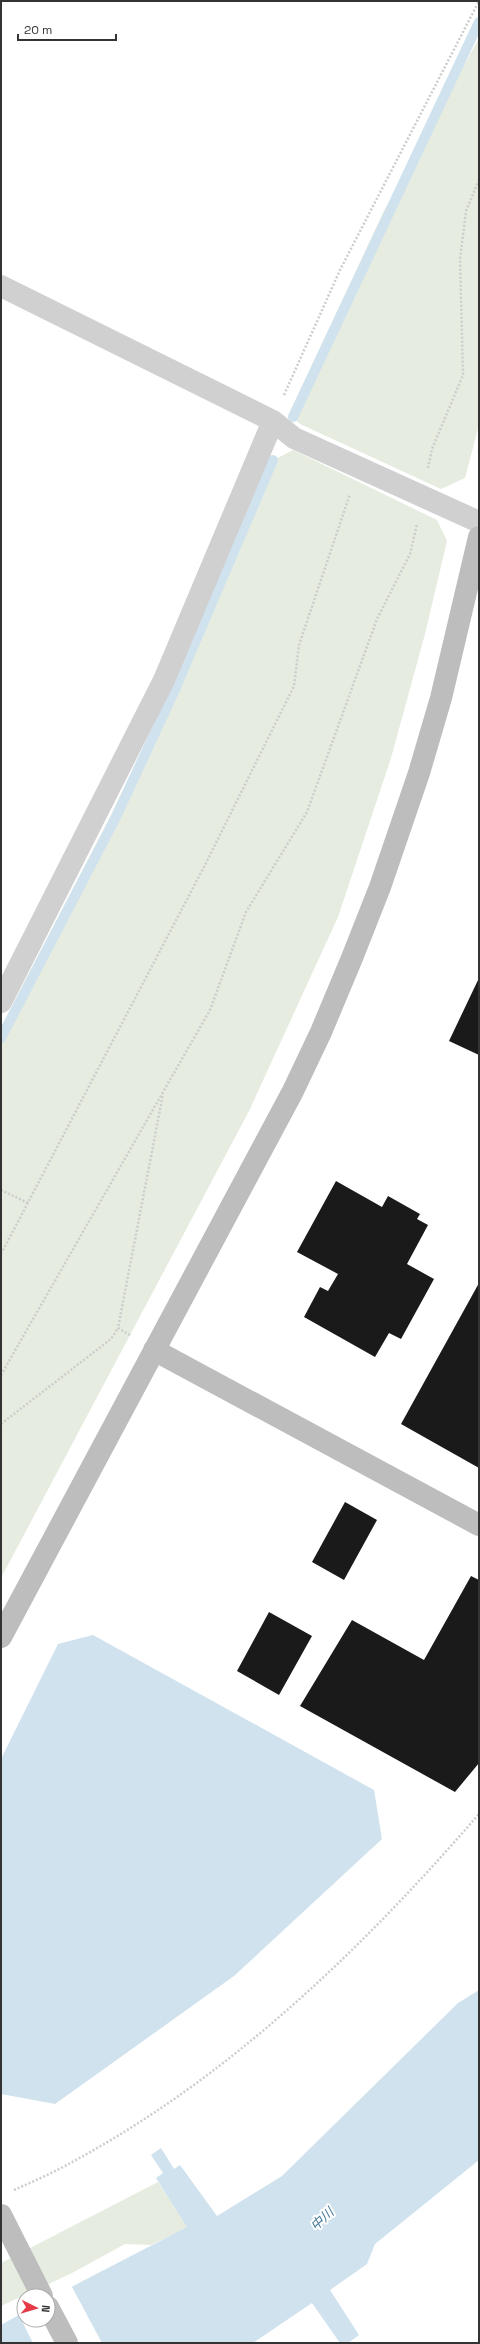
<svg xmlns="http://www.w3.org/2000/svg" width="480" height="2344" viewBox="0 0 480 2344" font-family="'Space Grotesk','Noto Sans JP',sans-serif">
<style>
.green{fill:#e6ecdf}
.water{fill:#cfe2ee}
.pier{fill:#fff}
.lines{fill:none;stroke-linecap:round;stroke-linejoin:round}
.stream{stroke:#cfe2ee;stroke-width:10}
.building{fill:#1a1a1a}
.path{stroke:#cdcdcd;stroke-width:2.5;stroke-dasharray:2 2;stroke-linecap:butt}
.street{stroke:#d0d0d0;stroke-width:22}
.secondary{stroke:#bdbdbd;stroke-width:22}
.labels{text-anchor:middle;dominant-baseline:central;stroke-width:4;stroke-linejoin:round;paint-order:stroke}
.water-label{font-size:13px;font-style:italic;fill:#3f7597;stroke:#fff}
</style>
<rect width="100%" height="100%" fill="#fff"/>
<!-- green -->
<path class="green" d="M479,38V425L465,478L441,489L300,424L289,414L383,213Z
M293,450L437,520L447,541L425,634L391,758L338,917L249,1111L1,1578V1027L110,817L168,695L270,462Z
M158,2182L188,2227L151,2245L125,2244L72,2273L1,2306V2263Z"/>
<!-- water -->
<path class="water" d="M93,1635L374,1790L382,1839L234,1976L55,2104L1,2094V1759L58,1644Z
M479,1990V2160L375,2244L367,2264L330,2290L359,2335L348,2343H340L312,2303L253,2343H1V2325L24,2312V2320H48V2299L187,2227L156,2178L163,2173L151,2155L161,2148L174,2169L180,2165L217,2216L282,2176L458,2003Z"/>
<!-- pier -->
<path class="pier" d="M71,2285L102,2343H33L18,2313L24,2310V2320H48V2297Z"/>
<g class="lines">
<!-- stream -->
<path class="stream" d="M293,417L479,22
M1,1038L116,817L173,694L273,460"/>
</g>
<!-- building -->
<path class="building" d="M479,978V1055L449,1041Z
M336,1181L382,1207L388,1196L420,1214L417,1219L428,1225L407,1264L434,1279L401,1339L389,1333L375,1357L304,1317L320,1287L328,1291L338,1274L297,1252Z
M479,1283V1468L401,1424Z
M345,1502L377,1520L344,1580L312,1562Z
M471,1576L479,1580V1763L455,1792L300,1706L352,1620L424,1660Z
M269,1612L312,1636L279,1695L237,1671Z"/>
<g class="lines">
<!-- path -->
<path class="path" d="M284,395L340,270L479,1
M428,468L432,449L463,375L460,259L466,211L479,180
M1,1190L28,1203
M1,1254L205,865L294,686L299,645L350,494
M130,1335L118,1328L163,1094
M1,1375L210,1010L246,912L307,812L377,619L410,554L417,524
M1,1424L111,1339L118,1328
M14,2190C34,2181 55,2172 74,2161C231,2076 363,1948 479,1814"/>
<!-- street -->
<path class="street" d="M1,286L273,421L294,438L479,522
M1,1002L164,680L273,421"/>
<!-- secondary -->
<path class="secondary" d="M154,1350L479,1525
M1,1637L293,1091L321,1032L352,958L380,887L419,773L441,698L479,537
M1,2215L42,2296
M48,2307L67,2343"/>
</g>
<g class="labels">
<!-- water labels -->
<g class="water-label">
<text transform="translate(322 2219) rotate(-43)">中川</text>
</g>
</g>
<!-- border -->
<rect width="480" height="2344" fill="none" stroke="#333333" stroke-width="4"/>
<!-- north arrow -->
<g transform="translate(36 2308) rotate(95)"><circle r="19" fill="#ffffff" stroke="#adadad"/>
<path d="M0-3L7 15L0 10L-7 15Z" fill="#e63946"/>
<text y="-6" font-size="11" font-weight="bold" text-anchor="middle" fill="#333333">N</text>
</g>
<!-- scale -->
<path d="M18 34v6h98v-6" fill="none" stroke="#333333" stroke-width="2"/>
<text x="24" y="34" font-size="12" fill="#333333" stroke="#ffffff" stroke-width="3" paint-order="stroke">20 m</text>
</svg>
